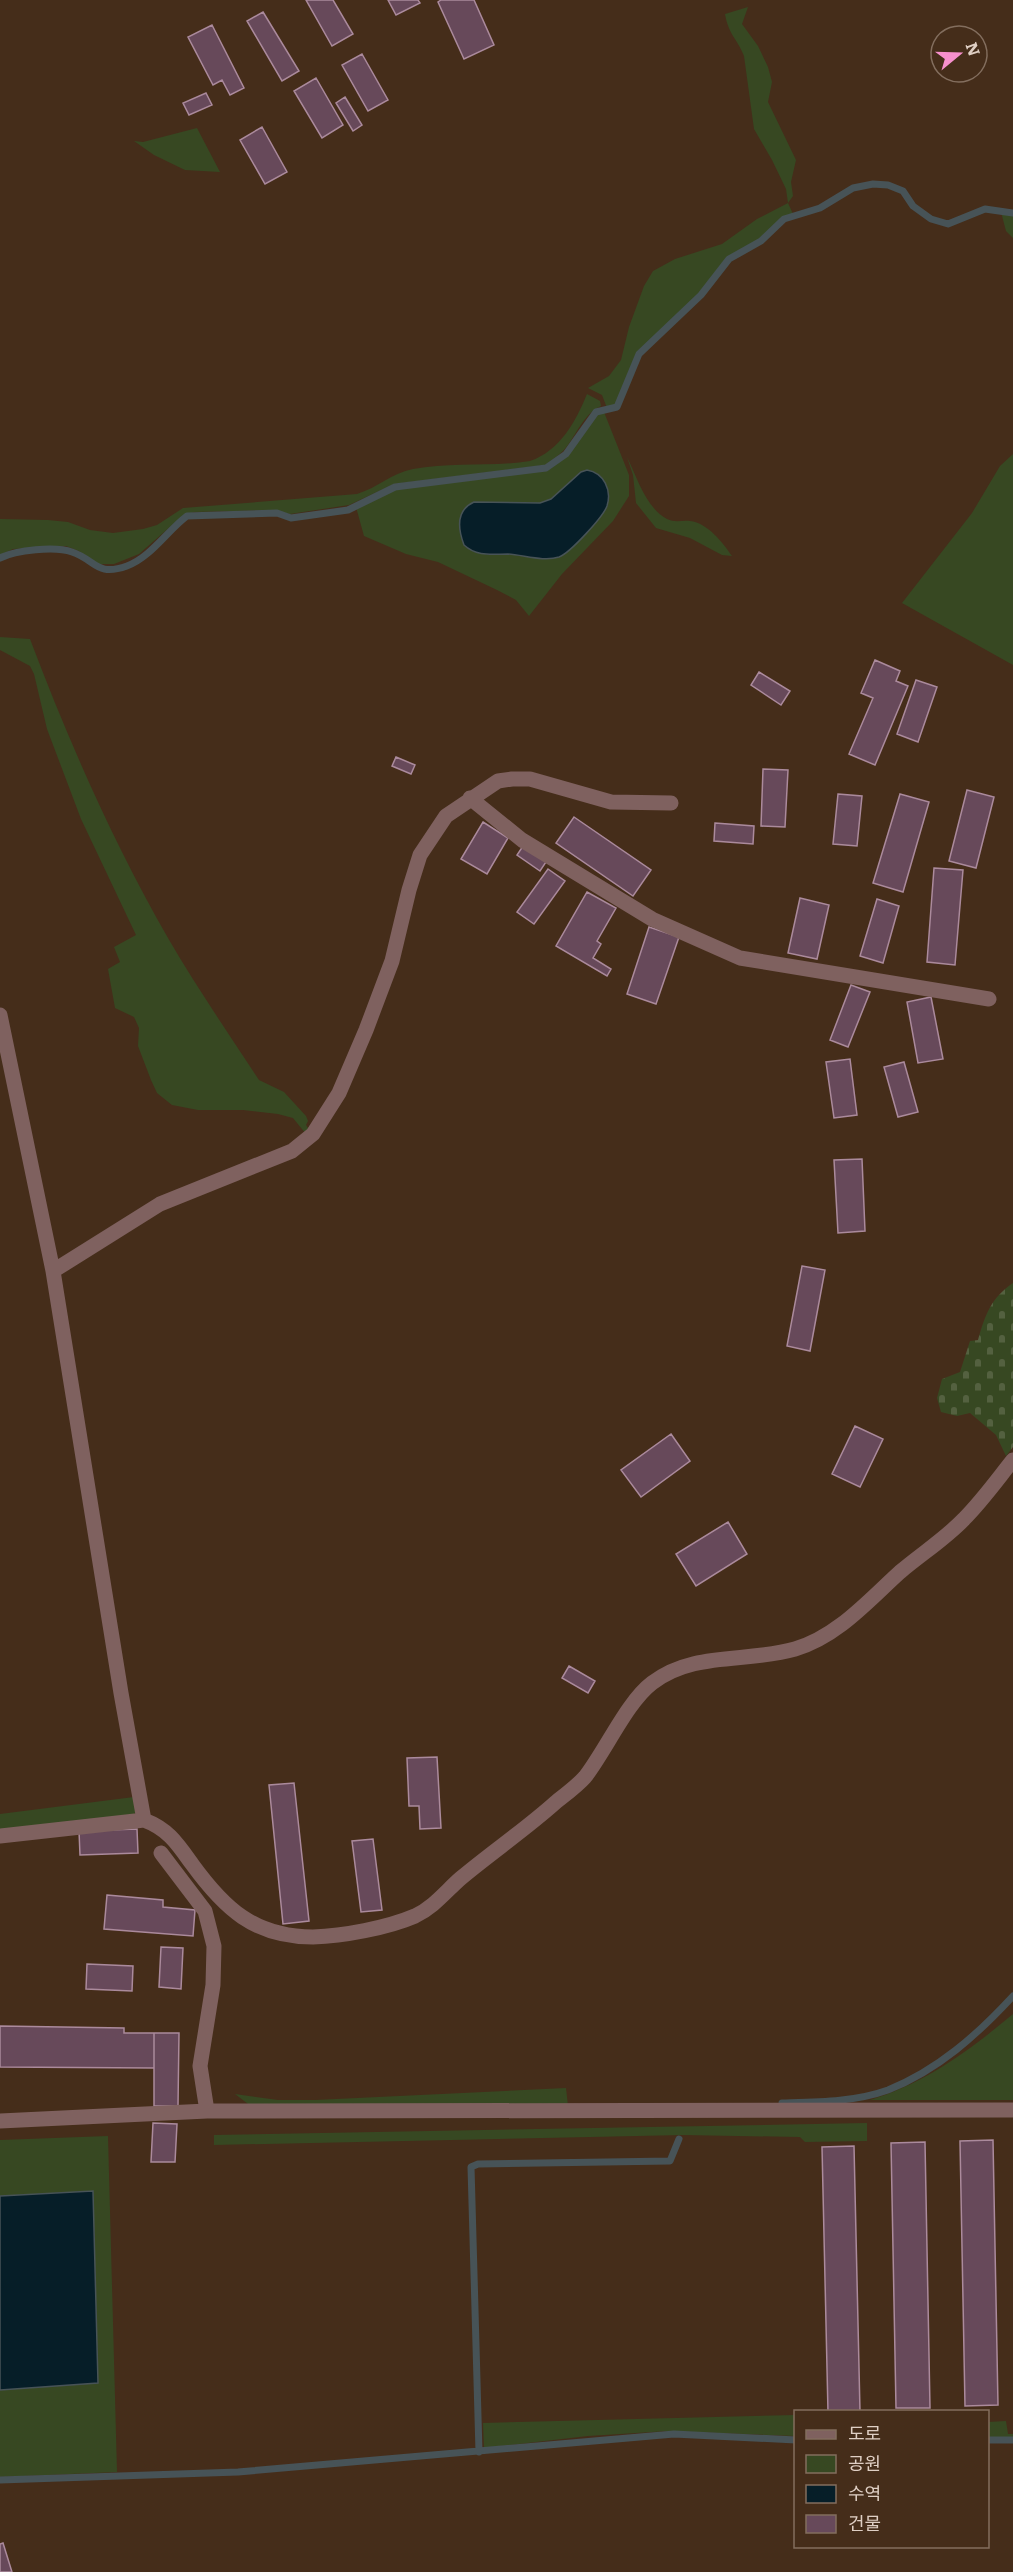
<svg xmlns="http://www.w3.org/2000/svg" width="1013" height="2572" viewBox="0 0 1013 2572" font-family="Literata,'Noto Sans KR',serif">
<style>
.green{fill:#374822;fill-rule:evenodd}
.cemetery{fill:url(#cemetery-stones)}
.water{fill:#061e28;stroke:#475357;stroke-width:1.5}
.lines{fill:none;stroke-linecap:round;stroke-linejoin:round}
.stream{stroke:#475357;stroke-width:7}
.building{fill:#67495a;stroke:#ab8a9c;stroke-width:1.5}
.minor{stroke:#7f615f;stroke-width:15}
</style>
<defs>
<pattern id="cemetery-stones" width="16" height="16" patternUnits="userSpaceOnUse" patternTransform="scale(1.5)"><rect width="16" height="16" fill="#374822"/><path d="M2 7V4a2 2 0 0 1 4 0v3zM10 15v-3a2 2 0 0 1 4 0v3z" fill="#546140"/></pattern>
</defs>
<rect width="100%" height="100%" fill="#452d1a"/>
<!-- green -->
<path class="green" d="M748,7L742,24L758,46L768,67L772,82L768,102L796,160L791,182L793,196L788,203L793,214L783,218L760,240L728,258L700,295L638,353L616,406L607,408L602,395L588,388L609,376L621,360L629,327L644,286L653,271L675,259L722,244L757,219L788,203L786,189L772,160L754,129L744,56C737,38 729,36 725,14Z
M197,128L220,172L185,170L154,155L134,141L143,142Z
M1001,212L1013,215V238L1006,231Z
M587,394L600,401L601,406C583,414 576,436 564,450C558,456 551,461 545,465L394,484L349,505L290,514L274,510L194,512L179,519L139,554L114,564H95L79,551L66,546L13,549L0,555V519L48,520L68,522L90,530L113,533L143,529L157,525L183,508L357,494C377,488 392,473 413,469C451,462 492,467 530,461C560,451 576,421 587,394Z
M604,412L629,475V496L613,521L562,574L529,616L516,600L497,590L438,562L406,554L364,536L356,507L395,489L547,470L567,455L596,413ZM587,470L607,506C593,527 572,557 545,558C533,559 520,555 508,554C492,554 477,557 464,545L460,516L474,502L540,503L551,499L581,472Z
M1013,454V665L902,603L972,513L1000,466Z
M627,457C637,477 646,508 667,519C675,523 682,520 690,521C708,523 723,543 732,556L722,555L690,538L656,528L636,503L633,475Z
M0,637L30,639C69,742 113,842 168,938C196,986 228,1033 259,1080L284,1092L306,1116L308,1121L306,1125L310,1131L306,1134L293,1118L278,1114L243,1110H198L172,1105L157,1093L151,1080L138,1046L139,1028L134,1017L115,1008L108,969L120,962L114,947L136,935L81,819L47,729L34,674L30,666L0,650Z
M134,1797L136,1811L133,1816L0,1831V1814Z
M1013,2014V2100H870C924,2084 970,2050 1013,2014Z
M566,2088L568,2106L252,2107L235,2094L278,2100H315Z
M867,2123V2141L805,2142L800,2137L683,2135L214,2145V2135Z
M108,2136L117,2472L0,2477V2390L98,2382L93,2191L0,2196V2140Z
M795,2415V2436L668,2431L588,2436L484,2448L483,2423Z
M1006,2421L1008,2434H1013V2438H988V2422Z"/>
<!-- cemetery -->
<path class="cemetery" d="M1013,1283V1447L1006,1456L996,1435L970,1413L957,1416L941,1412L937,1398L942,1379L960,1372L970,1341L978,1340C985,1315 991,1298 1013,1283Z"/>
<!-- water -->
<path class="water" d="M587,470C604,473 612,490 607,506C603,517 570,553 559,557C544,562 524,555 508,554C492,554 477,557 464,545C458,529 456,510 474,502L540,503L551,499L581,472Z
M93,2191L98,2383L0,2390V2196Z"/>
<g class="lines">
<!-- stream -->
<path class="stream" d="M0,558C16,550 55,546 72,552C96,560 96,577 127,566C151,557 167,531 187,516L277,513L291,518L348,510L395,487L546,468L566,454L596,412L617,407L639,354L701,295L729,259L761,241L784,219L820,208L853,188L873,184L888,185L903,191L913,206L931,219L948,224L985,209L1013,213
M782,2103C816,2102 855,2102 888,2090C938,2070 977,2035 1013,1996
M988,2440H1013
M479,2452L471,2167L478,2164L670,2161L679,2139
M0,2480L238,2472L674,2434L796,2440"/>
</g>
<!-- building -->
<path class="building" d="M306,0H333L353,34L332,46Z
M388,0H418L420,3L396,15Z
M441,0H474L494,45L464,59L438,2Z
M263,12L299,71L282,81L247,21Z
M212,25L244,88L230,95L222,80L213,85L188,37Z
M362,54L388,100L368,111L342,65Z
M316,78L343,125L322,138L294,91Z
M206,93L212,105L189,115L183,103Z
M345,97L362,125L353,131L336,103Z
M262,127L287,172L265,184L240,140Z
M875,660L900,671L896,681L908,686L875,765L849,754L873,698L861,693Z
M759,672L790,691L781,705L751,685Z
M916,680L937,687L918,742L897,734Z
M396,757L415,765L411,774L392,766Z
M763,769L788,770L785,827L761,826Z
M967,790L994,797L976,868L949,861Z
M838,794L862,796L857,846L833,844Z
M900,794L929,802L903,892L873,883Z
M574,817L651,870L633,896L556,843Z
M483,822L508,838L487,874L461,859Z
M715,823L754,826L753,844L714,841Z
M523,846L546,862L540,871L517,855Z
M934,868L963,870L955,965L927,962Z
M548,869L565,881L534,924L517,912Z
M587,892L616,908L597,941L601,944L593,958L611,969L607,976L556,946Z
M800,898L829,905L817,959L788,953Z
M877,899L899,906L883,963L860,956Z
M649,927L679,937L656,1004L627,994Z
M851,985L870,992L848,1047L830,1040Z
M931,997L943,1059L918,1063L907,1002Z
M850,1059L857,1115L834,1118L826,1062Z
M904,1062L918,1112L898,1117L884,1067Z
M862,1159L865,1231L838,1233L834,1160Z
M802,1266L825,1270L810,1351L787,1346Z
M855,1426L883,1439L860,1487L832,1474Z
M671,1434L690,1461L641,1497L621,1470Z
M728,1522L747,1554L696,1586L676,1554Z
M569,1666L595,1681L588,1693L562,1678Z
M437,1757L441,1828L420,1829L419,1806H409L407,1758Z
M294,1783L309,1921L283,1924L269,1785Z
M137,1829L138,1853L80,1855L79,1831Z
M373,1839L382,1910L361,1912L352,1841Z
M107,1895L163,1900V1907L195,1910L193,1936L104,1929Z
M161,1947L183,1948L181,1989L159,1987Z
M87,1964L133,1966L132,1991L86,1989Z
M0,2026L124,2028V2033H154V2068L0,2067Z
M154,2033H179L178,2106H154Z
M153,2123L177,2124L175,2162H151Z
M993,2140L998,2405L965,2406L960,2141Z
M925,2142L930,2408H896L891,2143Z
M854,2146L860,2412H828L822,2147Z
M3,2543L12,2572H0V2544Z"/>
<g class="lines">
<!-- minor -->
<path class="minor" d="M470,798L522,840L652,919L740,958L989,999
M0,1015L53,1271L121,1693L144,1820
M53,1271L160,1204L292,1151L313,1134L339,1093L366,1030L392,961L409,890L420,855L446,816L498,781L512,779H530L611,802L671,803
M0,1836L144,1820C168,1829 177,1843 192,1864C224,1908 254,1937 313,1937C343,1936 387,1928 415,1916C434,1907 446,1891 461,1878C492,1852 526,1829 556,1802C566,1794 577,1786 585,1777C606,1750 627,1702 652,1683C693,1651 747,1663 795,1649C837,1637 869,1600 900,1572C921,1554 945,1539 964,1519C982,1501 997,1480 1013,1460
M161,1853L205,1911L214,1946L213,1985L200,2066L207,2111
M0,2121L207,2111L1013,2110"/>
</g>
<!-- legend -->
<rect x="794" y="2410" width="195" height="138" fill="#452d1a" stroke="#836e5e" stroke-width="1.5"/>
<rect x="806" y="2430" width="30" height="9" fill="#7f615f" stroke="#836e5e" stroke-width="1.5"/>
<text x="848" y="2440" font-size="18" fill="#dfcfc4">도로</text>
<rect x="806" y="2455" width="30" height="18" fill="#374822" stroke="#836e5e" stroke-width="1.5"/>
<text x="848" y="2470" font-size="18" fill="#dfcfc4">공원</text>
<rect x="806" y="2485" width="30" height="18" fill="#061e28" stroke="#836e5e" stroke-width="1.5"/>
<text x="848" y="2500" font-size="18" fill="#dfcfc4">수역</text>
<rect x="806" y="2515" width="30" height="18" fill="#67495a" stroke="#836e5e" stroke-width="1.5"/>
<text x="848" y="2530" font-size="18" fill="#dfcfc4">건물</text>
<!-- north arrow -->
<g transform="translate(959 54) rotate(71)"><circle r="28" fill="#452d1a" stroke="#836e5e" stroke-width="1.5"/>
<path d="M0-4.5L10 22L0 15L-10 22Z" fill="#f790cd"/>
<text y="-9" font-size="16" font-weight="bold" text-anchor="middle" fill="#dfcfc4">N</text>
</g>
</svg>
